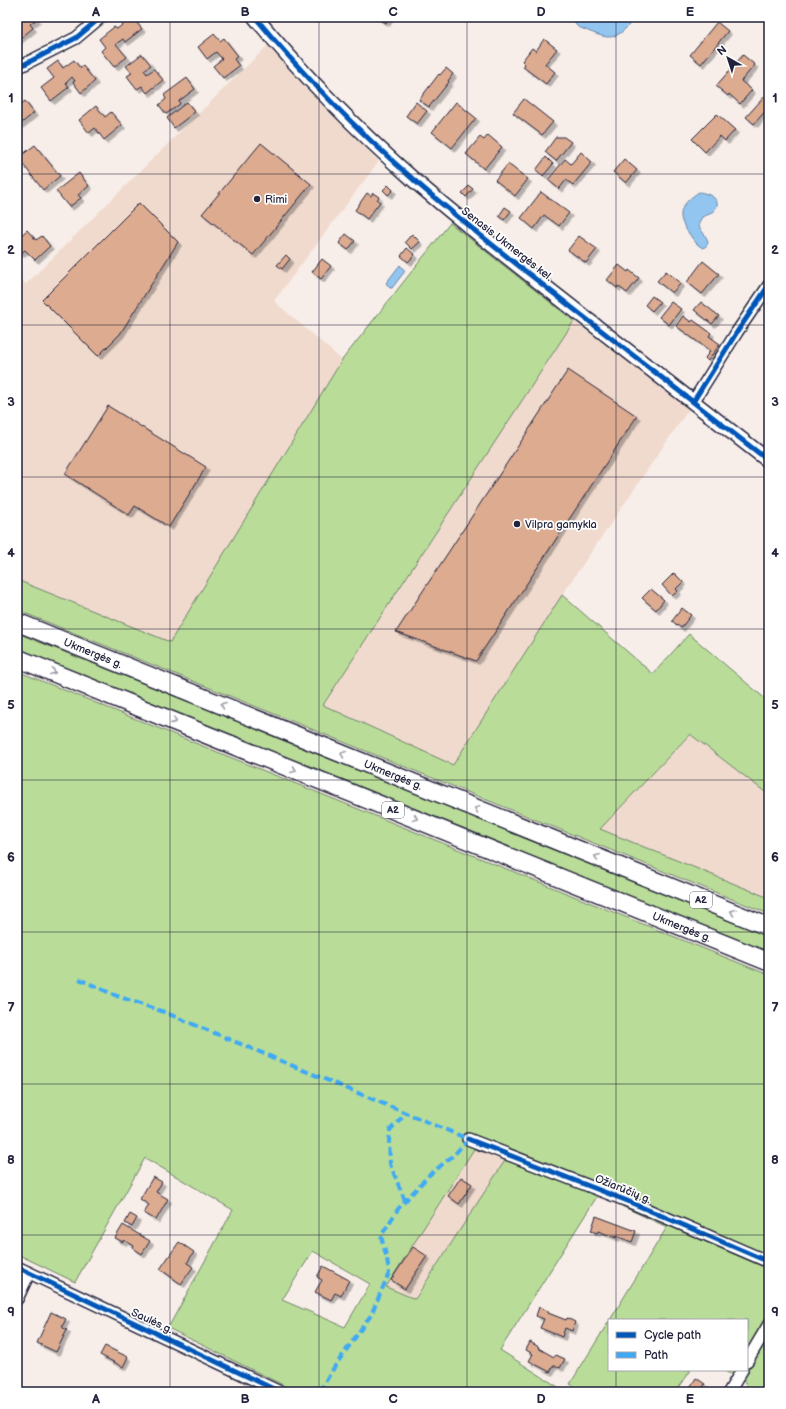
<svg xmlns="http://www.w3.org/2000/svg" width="786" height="1409" viewBox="0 0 786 1409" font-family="'Balsamiq Sans',sans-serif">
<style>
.built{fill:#f0dace}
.green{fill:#b9dd98;stroke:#6e806a;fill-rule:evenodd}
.water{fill:#92c5ef;stroke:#6584a7}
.building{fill:#ddab90;stroke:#22223b;filter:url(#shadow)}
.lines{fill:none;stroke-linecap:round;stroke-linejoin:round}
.minor-casing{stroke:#22223b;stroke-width:14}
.major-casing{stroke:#22223b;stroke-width:17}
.highway-casing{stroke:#22223b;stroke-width:20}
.minor{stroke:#fff;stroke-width:11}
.major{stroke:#fff;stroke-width:14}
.highway{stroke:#fff;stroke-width:17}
.quiet{stroke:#3fa9f5;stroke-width:4;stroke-dasharray:8 4;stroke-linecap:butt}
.cycleway-casing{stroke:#fff;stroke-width:8}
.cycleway{stroke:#0057b8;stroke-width:5}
.oneway{stroke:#9c9ca7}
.grid{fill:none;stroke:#22223b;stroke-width:1;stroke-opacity:0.55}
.poi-dot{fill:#22223b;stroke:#fff;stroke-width:1.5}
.labels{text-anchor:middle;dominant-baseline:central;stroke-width:3.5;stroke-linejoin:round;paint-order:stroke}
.shield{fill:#fff;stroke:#646476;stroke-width:1}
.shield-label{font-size:10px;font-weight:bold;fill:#22223b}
.poi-label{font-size:11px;fill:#22223b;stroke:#fff;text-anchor:start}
.street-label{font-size:11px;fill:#22223b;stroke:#fff}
.neatline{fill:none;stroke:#22223b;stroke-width:1.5}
.grid-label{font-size:13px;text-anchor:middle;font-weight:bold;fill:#22223b}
</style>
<defs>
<filter id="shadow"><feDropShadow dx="3.5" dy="3.5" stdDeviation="0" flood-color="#0004"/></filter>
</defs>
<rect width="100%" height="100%" fill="#f8eee9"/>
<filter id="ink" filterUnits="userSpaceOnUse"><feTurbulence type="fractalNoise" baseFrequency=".025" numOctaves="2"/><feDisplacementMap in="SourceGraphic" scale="8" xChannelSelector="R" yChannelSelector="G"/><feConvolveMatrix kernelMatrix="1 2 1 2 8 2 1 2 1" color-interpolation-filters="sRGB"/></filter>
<g filter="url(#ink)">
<!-- built -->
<path class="built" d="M269,44L321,104L379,161L274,301L342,360L170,643L17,580V276L26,284Z
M574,321L689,409L562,595L453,765L323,705Z
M690,734L769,795V898L600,829Z
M474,1149L507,1159L414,1299L386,1287Z"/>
<!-- green -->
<path class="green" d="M450,223L574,321L323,705L453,765L562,595L653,674L689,634L769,702V795L690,734L600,829L769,898V914L17,610V580L170,642L342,360Z
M17,633L769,935V953L17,649Z
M17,671L769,975V1392H741L746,1383L723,1370H747V1320H610L667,1227L598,1195L500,1350L566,1392H297L168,1328L233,1210L145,1158L75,1282L17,1254ZM474,1149L506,1159L415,1299L386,1287ZM313,1251L370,1284L345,1327L282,1300Z
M609,1321V1370H691L676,1392H585L570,1384Z"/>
<!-- water -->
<path class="water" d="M576,17H635C614,46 607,38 578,27L575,24Z
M699,192C707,193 723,199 715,209C712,214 707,215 702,217C701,219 699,222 699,224C699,232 716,242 703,248C697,245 694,241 690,235C675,216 679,205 699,192Z
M400,265L405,271L392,288H390L386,283Z"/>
<!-- building -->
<path class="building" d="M20,17H36L37,19L30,24L33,28L17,41V19Z
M132,17L142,29L125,42L123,39L116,44L127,57L114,67L101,51L105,47L99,39L114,27L117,29Z
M376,17H390L386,23Z
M717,22L728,31L701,64L690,55Z
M214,34L220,41L224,38L238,56L234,59L239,66L223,78L213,66L222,59L216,52L207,59L198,47Z
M544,39L557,49L545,64L555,72L546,84L523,67L525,64L522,61L532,48L536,51Z
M142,54L151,65L144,70L147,74L154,69L163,80L147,93L142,86L137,89L127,76L132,73L126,66Z
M743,55L755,65L741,81L752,90L740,104L729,94L728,96L716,86Z
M74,60L80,68L83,66L95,81L81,93L73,82L75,81L72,77L66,83L69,87L51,101L41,88L54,78L47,69L58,61L63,68Z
M446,68L453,74L448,81L449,82L429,107L419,100L439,74L440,75Z
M187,78L195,89L179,101L180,104L166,114L159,105L166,99L164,95Z
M769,96V107L754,124L746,117L764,97L766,99Z
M524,99L553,122L542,135L513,113Z
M25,101L34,113L18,126L17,107Z
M187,102L195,112L174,128L167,118Z
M416,102L427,111L417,124L406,116Z
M456,102L476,118L452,148L432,132Z
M96,106L105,117L111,112L122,125L104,140L95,128L89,133L79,120Z
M717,114L735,130L725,141L720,136L705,152L692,139Z
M488,135L502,147L484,169L466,154L480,137L484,140Z
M556,137H564L571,142L556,161L545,152Z
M261,143L311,184L253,255L202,214Z
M35,145L60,176L43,190L18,158Z
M581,152L592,162L573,185L566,180L559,189L548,180L565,159L571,164Z
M546,157L553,164L543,176L536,170Z
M624,159L637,170L626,183L613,172Z
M508,164L528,179L515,196L495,180Z
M79,173L89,186L78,195L81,198L69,207L56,191Z
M388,185L393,190L388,195L383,190Z
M469,186L473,189L466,197L462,193Z
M541,192L569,213L559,226L544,215L534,229L521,218Z
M367,193L371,196L373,193L379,197L377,200L380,202L367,219L355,210Z
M139,203L178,242L120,334L98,356L42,300Z
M505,207L511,211L504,220L499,216Z
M27,230L36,240L42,236L50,246L35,260L25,250L20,254L17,250V239Z
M346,234L355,241L348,250L339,243Z
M412,234L420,242L412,249L405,242Z
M579,236L597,249L586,263L568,250Z
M407,248L415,255L408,262L401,256Z
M286,255L290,259L282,269L277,265Z
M322,259L331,266L321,279L312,272Z
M703,261L719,274L702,294L687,282Z
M619,265L628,272L629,270L639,278L627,293L618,286L617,288L607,280Z
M666,271L681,283L672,293L657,281Z
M652,296L660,302L652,311L645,305Z
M671,302L681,309L669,325L659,317Z
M701,302L719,316L712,324L694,310Z
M683,316L691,322L693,320L711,333L709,336L720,344L708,361L705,358L710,351L676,326Z
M568,370L637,416L476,661L396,632Z
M108,406L206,467L169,527L135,506L129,515L65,474Z
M674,573L683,582L676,589L678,591L672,596L662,585Z
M651,589L664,600L656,610L642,598Z
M682,608L691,615L681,628L672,621Z
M153,1177L162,1182L156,1192L168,1199L156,1220L144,1213L149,1205L140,1199Z
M461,1177L472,1184L459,1204L448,1196Z
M130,1214L137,1218L132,1227L125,1223Z
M596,1216L636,1231L632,1242L616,1236V1238L598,1231L597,1233L591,1231Z
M123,1225L150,1241L142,1254L133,1248L134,1246L124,1240L123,1242L115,1238Z
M179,1242L194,1252L187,1263L193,1267L181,1284L160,1269Z
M413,1247L427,1256L405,1289L391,1280Z
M323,1266L349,1280L341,1296L335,1293L331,1300L315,1292L322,1280L317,1277Z
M539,1307L548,1311V1313L566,1320L567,1318L575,1322L572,1331L565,1328L562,1337L540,1328L544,1319L536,1316Z
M51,1312L66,1319L62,1327L67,1330L56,1352L37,1343Z
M530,1342L539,1347L538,1348L554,1357L556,1355L565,1359L560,1368L554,1365L550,1372L529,1361L533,1354L526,1350Z
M105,1346L128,1357L123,1367L100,1355Z
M696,1378L705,1384L700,1392H687Z"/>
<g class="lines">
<!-- minor casing -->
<g class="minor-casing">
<path id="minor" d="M17,68L76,38L101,17
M693,402L737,332L769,285
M468,1139L625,1200L769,1262
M17,1267L280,1392
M17,1299L29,1273
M747,1361L769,1324
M729,1392L742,1370"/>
</g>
<!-- major casing -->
<g class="major-casing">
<path id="major" d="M255,17C303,75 358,131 415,181C468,227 524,270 580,314C643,363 706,412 769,461"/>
</g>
<!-- highway casing -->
<g class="highway-casing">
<g id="highway">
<path id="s1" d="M17,622L769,927"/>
<path id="s2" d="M17,658L769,962"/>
</g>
</g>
<!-- minor -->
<use href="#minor" class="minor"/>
<!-- major -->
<use href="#major" class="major"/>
<!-- highway -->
<use href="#highway" class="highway"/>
<!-- quiet -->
<path class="quiet" d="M79,979L117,996L164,1012L468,1139L454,1155L428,1176L398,1209L381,1236L387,1259L389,1273L371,1315L335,1366L319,1392
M405,1201L390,1164L389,1141L390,1130L406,1113"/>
<!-- cycleway casing -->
<g class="cycleway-casing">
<path id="cycleway" d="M255,17C303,75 358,131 415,181C468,227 524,270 580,314C643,363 706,412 769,461
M17,68L76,38L101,17
M693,402L737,332L769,285
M468,1139L625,1200L769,1262
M17,1267L280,1392"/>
</g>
<!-- cycleway -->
<use href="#cycleway" class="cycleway"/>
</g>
<!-- one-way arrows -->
<defs><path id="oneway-chevron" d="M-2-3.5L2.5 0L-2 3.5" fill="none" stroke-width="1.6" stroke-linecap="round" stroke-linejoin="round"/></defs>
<g class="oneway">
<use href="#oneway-chevron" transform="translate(53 672) rotate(22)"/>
<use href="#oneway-chevron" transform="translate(223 705) rotate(-158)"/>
<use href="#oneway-chevron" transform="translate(174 721) rotate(22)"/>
<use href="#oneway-chevron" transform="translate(343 754) rotate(-158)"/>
<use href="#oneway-chevron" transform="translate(294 770) rotate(22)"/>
<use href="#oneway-chevron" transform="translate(477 809) rotate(-158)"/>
<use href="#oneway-chevron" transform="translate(415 818) rotate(22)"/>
<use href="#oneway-chevron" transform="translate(597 857) rotate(-158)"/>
<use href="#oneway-chevron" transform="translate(733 912) rotate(-158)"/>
</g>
</g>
<!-- grid -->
<path class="grid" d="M170,17V1392M319,17V1392M467,17V1392M616,17V1320M17,174H769M17,325H769M17,477H769M17,629H769M17,780H769M17,932H769M17,1084H769M17,1235H769M616,1370V1392"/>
<!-- markers -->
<g class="poi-dot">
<circle cx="257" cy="199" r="4"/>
<circle cx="517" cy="524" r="4"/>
</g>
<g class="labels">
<!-- shield labels -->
<g class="shield">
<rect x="382" y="802" width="22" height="16" rx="3"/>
<rect x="690" y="892" width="22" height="16" rx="3"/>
</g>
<g class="shield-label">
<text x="393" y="810">A2</text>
<text x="701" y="900">A2</text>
</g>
<!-- poi labels -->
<g class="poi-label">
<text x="265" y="199">Rimi</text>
<text x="525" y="524">Vilpra gamykla</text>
</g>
<!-- street labels -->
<g class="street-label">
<text transform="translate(507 244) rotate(38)">Senasis Ukmergės kel.</text>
<text stroke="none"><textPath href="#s1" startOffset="82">Ukmergės g.</textPath></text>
<text stroke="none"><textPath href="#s1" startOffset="406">Ukmergės g.</textPath></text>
<text stroke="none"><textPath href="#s2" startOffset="717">Ukmergės g.</textPath></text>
<text transform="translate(623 1189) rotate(22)">Ožiarūčių g.</text>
<text transform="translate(152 1321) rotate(25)">Saulės g.</text>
</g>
</g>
<!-- margin -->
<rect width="786" height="1409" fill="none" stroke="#fff" stroke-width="44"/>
<!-- legend -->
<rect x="608" y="1319" width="140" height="52" fill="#ffffff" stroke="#a7a7b1"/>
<rect x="616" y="1332" width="20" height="6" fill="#0057b8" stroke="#a7a7b1"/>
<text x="644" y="1339" font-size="12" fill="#22223b">Cycle path</text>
<rect x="616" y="1352" width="20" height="6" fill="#3fa9f5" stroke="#a7a7b1"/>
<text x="644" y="1359" font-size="12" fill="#22223b">Path</text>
<!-- north arrow -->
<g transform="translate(728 58) rotate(321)" stroke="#ffffff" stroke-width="3" paint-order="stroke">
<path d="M0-3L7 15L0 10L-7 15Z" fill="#22223b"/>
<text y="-6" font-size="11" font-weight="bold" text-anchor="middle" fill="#22223b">N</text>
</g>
<rect x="22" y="22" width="742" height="1365" class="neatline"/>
<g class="grid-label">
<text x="96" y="16">A</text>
<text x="245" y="16">B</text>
<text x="393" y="16">C</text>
<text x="541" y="16">D</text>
<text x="690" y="16">E</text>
<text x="11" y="102">1</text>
<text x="775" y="102">1</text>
<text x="11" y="254">2</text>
<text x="775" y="254">2</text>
<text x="11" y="406">3</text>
<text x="775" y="406">3</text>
<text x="11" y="557">4</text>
<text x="775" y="557">4</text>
<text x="11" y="709">5</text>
<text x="775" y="709">5</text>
<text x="11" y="861">6</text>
<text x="775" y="861">6</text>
<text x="11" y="1012">7</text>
<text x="775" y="1012">7</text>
<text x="11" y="1164">8</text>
<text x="775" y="1164">8</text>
<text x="11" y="1316">9</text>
<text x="775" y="1316">9</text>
<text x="96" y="1403">A</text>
<text x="245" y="1403">B</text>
<text x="393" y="1403">C</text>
<text x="541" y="1403">D</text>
<text x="690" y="1403">E</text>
</g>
</svg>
